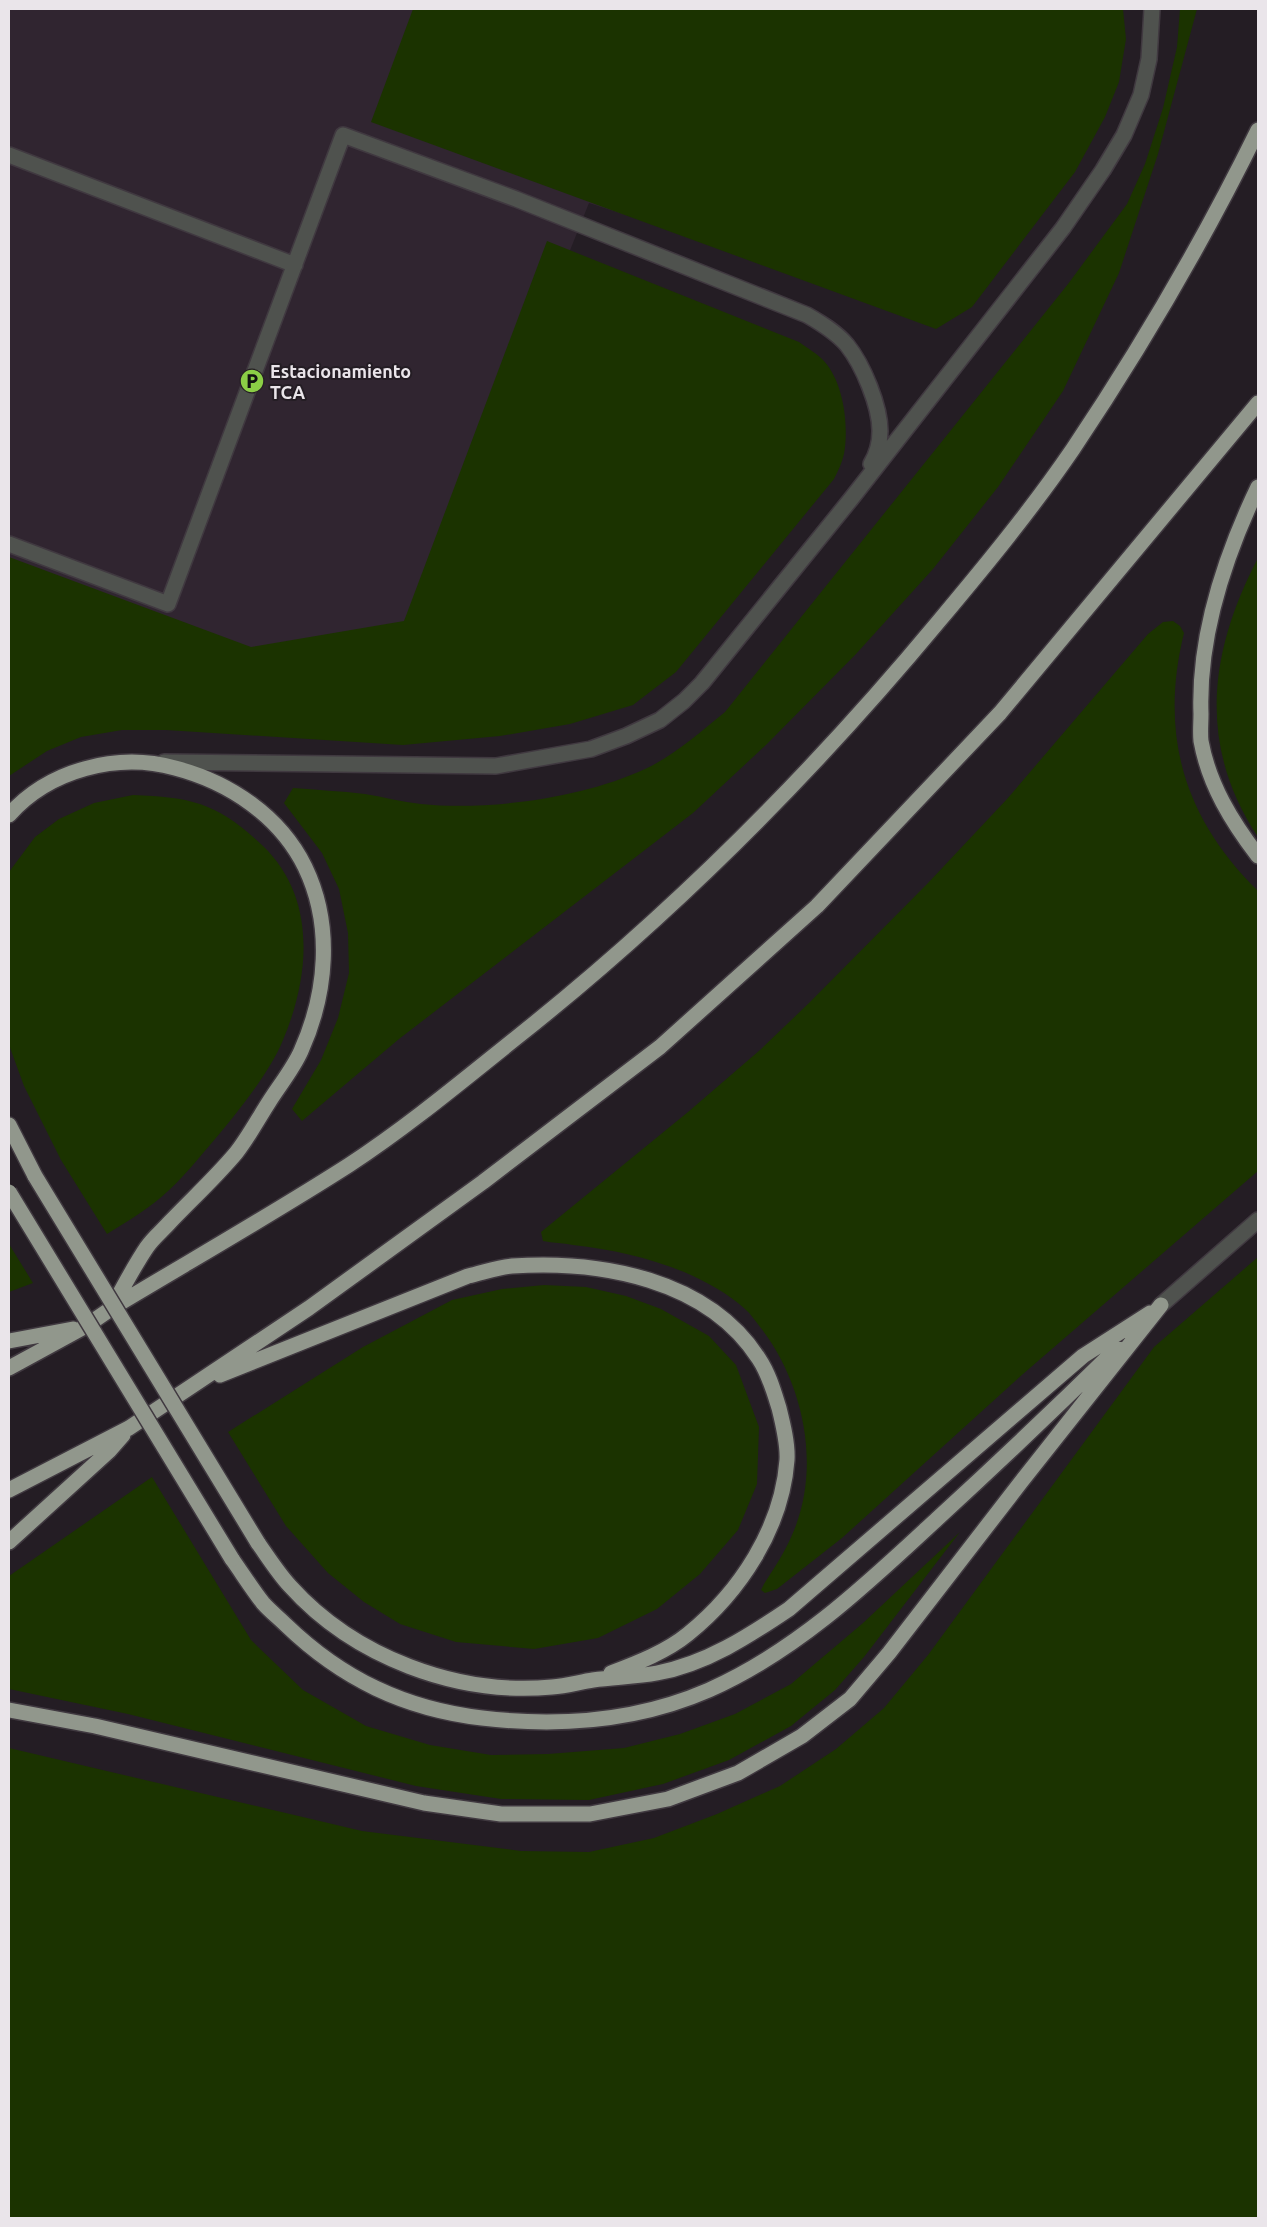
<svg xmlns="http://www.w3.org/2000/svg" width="1267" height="2227" viewBox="0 0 1267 2227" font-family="Ubuntu,sans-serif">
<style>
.built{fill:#302530}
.green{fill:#1b3300}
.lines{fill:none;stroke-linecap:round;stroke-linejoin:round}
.service-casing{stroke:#403940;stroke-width:18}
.minor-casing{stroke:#403940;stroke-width:18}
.motorway-casing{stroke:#403940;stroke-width:18}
.service{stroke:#4f524e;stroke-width:15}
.minor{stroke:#4f524e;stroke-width:15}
.motorway{stroke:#91978c;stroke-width:15}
.motorway-bridge-casing{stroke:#403940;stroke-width:18;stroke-linecap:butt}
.motorway-bridge{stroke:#91978c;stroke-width:15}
.labels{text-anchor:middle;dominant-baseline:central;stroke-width:4;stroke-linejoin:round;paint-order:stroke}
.poi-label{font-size:18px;font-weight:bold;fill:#eae5ea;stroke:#241d24;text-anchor:start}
</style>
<rect width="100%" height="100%" fill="#241d24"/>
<!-- built -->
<path class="built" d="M9,9H1089L912,307L589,203L567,258L492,713L9,677Z"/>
<!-- green -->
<path class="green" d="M413,9H1123L1126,39L1119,82L1105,117L1075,172L972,307L936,329L371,122Z
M1180,9H1197L1158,154L1119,273L1063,391L998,487L933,569L856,654L767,744L693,813L399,1039L302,1121L292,1109L321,1060L338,1018L349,973L348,933L339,889L322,853L284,803L293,788C317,790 341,791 365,794C384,797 402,802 421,804C488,811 583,798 645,769C675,755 699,733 725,712L1068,284L1127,204L1145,164L1163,108L1177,47Z
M547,241L799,342C807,348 818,354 824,361C844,383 849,426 844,454C842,463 838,471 834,479L676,672L633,705L570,724L500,736L403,745L166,730H122L81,737L47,751L9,776V557L251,647L404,621Z
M1258,558V837C1197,745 1209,652 1258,558Z
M1173,621L1180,626L1184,633C1159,735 1184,818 1258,891V1171L1023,1374L842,1538L777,1589L765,1593L761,1590L764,1584C774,1568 785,1552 792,1535C822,1468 804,1383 760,1327C755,1321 751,1314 745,1309C729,1294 705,1281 684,1272C650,1258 610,1249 573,1245C563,1243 553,1243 543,1241L541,1232L688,1112L760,1050L809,1003L928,883L1007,799L1148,634L1163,622Z
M133,795C193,797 219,804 263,846C317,898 310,976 283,1040C270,1073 233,1118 210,1145C193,1165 175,1187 154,1203C140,1214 123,1224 107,1234L61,1160L24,1086L9,1045V872L35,837L59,819L94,803Z
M9,1244L33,1283L9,1292Z
M1258,1257V2218H9V1748L362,1831L521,1851L589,1852L654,1838L717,1814L780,1786L836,1749L884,1708L928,1655L1154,1347Z
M544,1285L586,1287L626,1296L661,1309L709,1336L736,1365L759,1427L757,1484L738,1530L700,1574L657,1609L598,1638L534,1649L456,1642L400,1624L364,1602L328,1573L286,1526L228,1432L363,1347L452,1300L502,1289Z
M152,1477L251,1640L303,1690L366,1726L430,1745L491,1755L548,1754L624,1748L680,1734L735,1714L791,1684L863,1623L960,1532L864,1657L835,1690L791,1726L729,1760L663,1784L589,1800L501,1799L416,1786L128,1714L9,1689V1576Z"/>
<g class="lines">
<!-- service casing -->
<g class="service-casing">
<path id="service" d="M9,155L295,265
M9,544L168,604L343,135L516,199L807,315C821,323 836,332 847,345C863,365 880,406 880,431C880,443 877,454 871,464
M164,762L496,766L591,749L626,736L660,720L684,701L702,683L851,499L1063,228L1103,170L1124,135L1141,95L1149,59L1152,9"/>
</g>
<!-- minor casing -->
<g class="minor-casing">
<path id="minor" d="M1161,1305L1258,1220"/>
</g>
<!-- motorway casing -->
<g class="motorway-casing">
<path id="motorway" d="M1258,487C1225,556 1198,636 1201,714C1201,723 1200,732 1201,741C1209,785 1232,822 1258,856
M9,815C49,770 117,752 175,768C229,782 280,816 305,867C333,925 327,993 301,1051C293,1069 279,1086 269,1102C258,1119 248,1138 236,1153C216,1177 192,1199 170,1222C163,1230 153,1238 147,1247C134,1266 123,1288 112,1307
M9,1125L35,1176
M9,1341L73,1329
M9,1368L86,1326L112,1308C190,1261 271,1215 349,1165C407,1127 461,1082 516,1038C671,915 812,774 939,621C986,565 1032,509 1073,449C1142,346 1204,240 1258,130
M220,1375L468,1276C482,1273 498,1267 512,1266C600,1260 708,1279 759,1359C769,1374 774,1392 779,1408C783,1424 788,1444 787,1460C782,1528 740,1592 688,1634C666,1652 637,1663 611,1673
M9,1490L129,1428L309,1308L483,1182L660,1047L817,906L1000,713L1258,403
M9,1542L109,1451L123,1435
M258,1543C268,1557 278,1573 290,1586C354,1657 457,1696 552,1687C566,1686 580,1682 593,1680C615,1677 636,1677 657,1673C706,1664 749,1636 789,1609L1083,1356L1150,1313
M232,1559C242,1573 252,1589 263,1603C270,1611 279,1618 286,1625C342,1679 405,1709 482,1718C558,1727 638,1721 709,1690C797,1651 868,1583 937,1519C998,1463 1058,1406 1117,1348
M9,1710L95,1726L424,1803L501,1814H590L668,1799L738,1773L802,1736L850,1699L889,1653L1021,1482L1161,1305"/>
</g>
<!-- service -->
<use href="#service" class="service"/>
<!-- minor -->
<use href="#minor" class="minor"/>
<!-- motorway -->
<use href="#motorway" class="motorway"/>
<!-- motorway-bridge casing -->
<g class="motorway-bridge-casing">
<path id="motorway-bridge" d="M35,1176L258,1543
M9,1192L232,1559"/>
</g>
<!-- motorway-bridge -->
<use href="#motorway-bridge" class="motorway-bridge"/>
</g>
<!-- icons -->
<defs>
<g id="parking-disc" transform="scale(1.25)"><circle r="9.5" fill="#8bce46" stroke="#241d24"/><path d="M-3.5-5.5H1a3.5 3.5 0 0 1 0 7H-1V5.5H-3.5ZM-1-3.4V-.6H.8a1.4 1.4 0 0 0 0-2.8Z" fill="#111"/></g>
</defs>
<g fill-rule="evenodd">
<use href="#parking-disc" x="252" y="381"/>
</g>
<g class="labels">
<!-- poi labels -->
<g class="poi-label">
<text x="270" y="371">Estacionamiento<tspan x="270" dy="21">TCA</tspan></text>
</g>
</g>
<!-- border -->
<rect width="1267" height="2227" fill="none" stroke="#eae5ea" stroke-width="20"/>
</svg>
